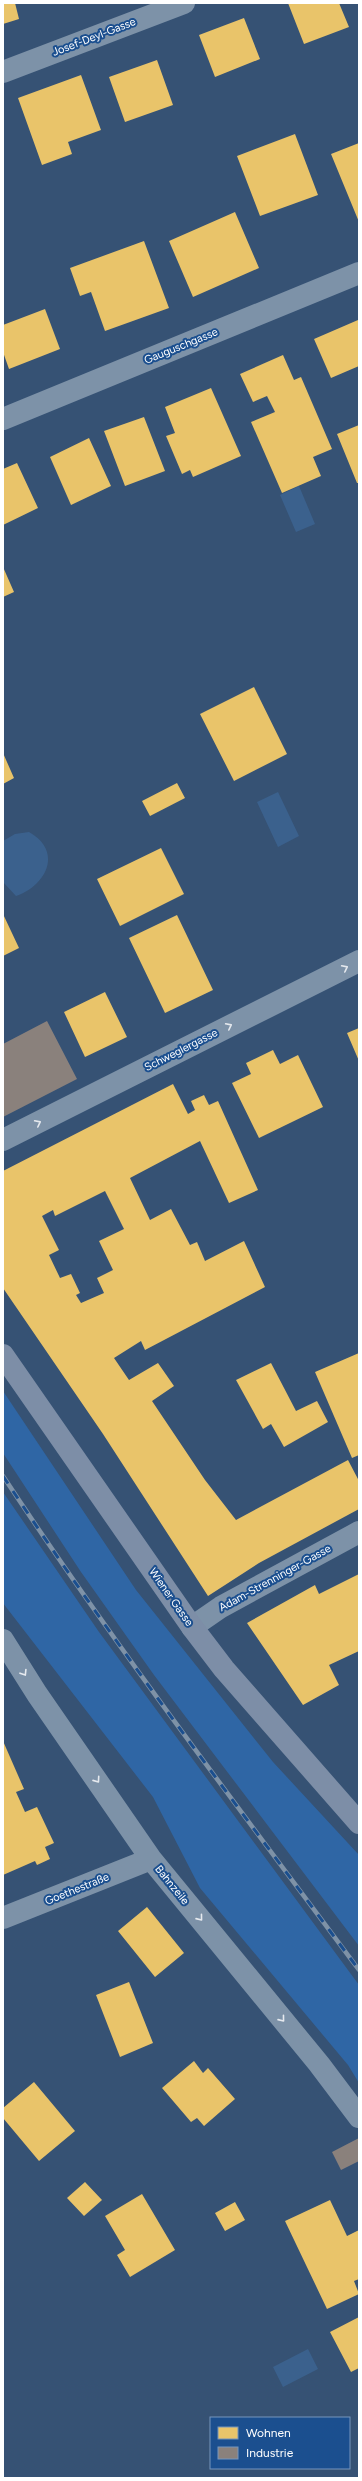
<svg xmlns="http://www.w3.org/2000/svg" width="362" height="2481" viewBox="0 0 362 2481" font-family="Figtree,sans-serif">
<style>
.green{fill:#2f66a5}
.water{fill:#3b618d}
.homes{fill:#e9c46a;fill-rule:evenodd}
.industry{fill:#8a817c}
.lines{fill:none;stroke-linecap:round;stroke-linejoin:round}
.minor{stroke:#7d92a8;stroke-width:22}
.major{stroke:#7d8ea7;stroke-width:22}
.rail-casing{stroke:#7e92a7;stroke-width:4.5}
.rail{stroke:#1b4f8f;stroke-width:3;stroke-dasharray:9;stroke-linecap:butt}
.oneway{stroke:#e5e9ee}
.labels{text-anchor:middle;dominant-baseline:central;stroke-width:4;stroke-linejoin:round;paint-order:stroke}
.street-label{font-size:11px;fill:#fff;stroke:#1b4f8f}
</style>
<rect width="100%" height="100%" fill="#365274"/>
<!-- green -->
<path class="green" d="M3,1391L136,1590L273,1762L359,1855V1946L154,1675L81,1572L3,1453Z
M3,1492L99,1632L359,1985V2083L348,2065L200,1888L153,1797L6,1607L3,1603Z"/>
<!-- water -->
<path class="water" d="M299,486L315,524L296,532L280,495Z
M278,792L299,836L278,847L257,802Z
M29,832C63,851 47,885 16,896L3,882V841L15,834Z
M308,2349L318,2369L283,2387L273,2367Z"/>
<!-- homes -->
<path class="homes" d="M3,3H15L19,19L3,24Z
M288,3H339L349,27L304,44Z
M244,18L260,59L215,77L199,35Z
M157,60L173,105L125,122L109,77Z
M81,75L101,130L68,142L72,154L42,165L18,98Z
M295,134L318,195L260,216L237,156Z
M359,143V222L331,154Z
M235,212L259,268L193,297L169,241Z
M144,241L169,308L105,331L91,292L80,296L70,268Z
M45,309L60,349L9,369L3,352V325Z
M358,320L359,366L331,378L314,339Z
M283,355L294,380L301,377L332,449L313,457L321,476L282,493L251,422L275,412L267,396L253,402L240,374Z
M211,388L241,456L193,477L190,470L182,474L166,436L175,433L165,407Z
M144,417L165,471L125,486L104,431Z
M359,425V483H357L337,434Z
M89,438L111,486L71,505L50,457Z
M17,463L38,508L3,525V469Z
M3,567L14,592L3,597Z
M254,687L287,754L234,781L200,714Z
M3,753L14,778L3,784Z
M177,783L185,798L150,816L142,801Z
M161,848L184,894L120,926L97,879Z
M3,914L19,948L3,956Z
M177,915L213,990L165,1013L129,938Z
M105,992L127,1037L85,1057L64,1012Z
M359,1028V1061L347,1033Z
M273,1050L280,1064L298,1055L323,1107L259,1138L232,1083L251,1074L246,1063Z
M173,1084L188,1114L195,1110L191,1101L204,1095L209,1105L218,1101L258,1190L229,1203L200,1141L130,1178L150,1220L171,1209L190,1245L197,1242L205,1261L244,1241L265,1287L145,1350L141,1341L114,1358L129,1380L158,1363L174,1386L152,1401L205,1480L236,1520L348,1460L359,1481V1509L259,1563L208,1596L103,1434L3,1288V1171ZM105,1191L124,1229L99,1241L113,1270L97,1278L104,1293L81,1303L76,1295L80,1293L71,1274L60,1278L49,1255L59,1250L42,1216L53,1210L55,1216Z
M359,1353V1455L352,1458L315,1372Z
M271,1363L296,1411L317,1401L328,1422L284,1447L271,1424L263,1429L236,1380Z
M359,1574V1651L329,1665L339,1685L303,1705L247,1623L315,1585L319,1594Z
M3,1741L24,1789L16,1792L25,1812L37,1807L54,1843L45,1847L50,1859L37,1865L35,1861L3,1875Z
M147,1907L184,1953L155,1977L118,1931Z
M129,1982L153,2043L120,2057L96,1995Z
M194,2061L203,2073L208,2068L235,2099L204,2126L197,2118L191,2122L162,2088Z
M34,2082L75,2131L39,2161L3,2118V2108Z
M85,2182L102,2200L84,2216L67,2198Z
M142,2194L175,2250L130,2277L117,2255L125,2250L105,2216Z
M330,2200L347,2236L359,2230V2279L354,2281L359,2294L327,2309L285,2221Z
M235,2202L245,2220L225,2231L215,2213Z
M359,2317V2368L351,2372L330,2332Z"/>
<!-- industry -->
<path class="industry" d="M47,1021L77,1079L3,1117V1044Z
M359,2138V2161L341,2170L332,2152Z"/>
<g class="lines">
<!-- minor -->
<path class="minor" d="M3,72L184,3
M3,419L359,273
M3,1140L359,961
M192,1627L221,1607L359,1532
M3,1640L37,1694L151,1859L319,2064L359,2117
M3,1918L151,1859"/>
<!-- major -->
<path class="major" d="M3,1355L192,1627L224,1669L359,1823"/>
<!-- rail casing -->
<g class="rail-casing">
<path id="rail" d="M3,1476C115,1646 238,1807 359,1970"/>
</g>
<!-- rail -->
<use href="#rail" class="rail"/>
</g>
<!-- one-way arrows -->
<defs><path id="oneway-chevron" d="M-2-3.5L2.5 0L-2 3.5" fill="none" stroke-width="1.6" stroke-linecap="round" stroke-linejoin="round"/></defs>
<g class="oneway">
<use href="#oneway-chevron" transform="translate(345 968) rotate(-27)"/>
<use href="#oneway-chevron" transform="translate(229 1026) rotate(-27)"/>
<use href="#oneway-chevron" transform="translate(38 1123) rotate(-27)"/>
<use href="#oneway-chevron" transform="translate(24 1673) rotate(58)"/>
<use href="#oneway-chevron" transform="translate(97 1780) rotate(55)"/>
<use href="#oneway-chevron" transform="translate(200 1918) rotate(51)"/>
<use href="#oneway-chevron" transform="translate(282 2019) rotate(51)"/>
</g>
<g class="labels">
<!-- street labels -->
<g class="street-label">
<text transform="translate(94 37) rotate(-21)">Josef-Deyl-Gasse</text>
<text transform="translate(181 346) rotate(-22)">Gauguschgasse</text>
<text transform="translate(181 1050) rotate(-27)">Schweglergasse</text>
<text transform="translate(275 1578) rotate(-29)">Adam-Strenninger-Gasse</text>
<text transform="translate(171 1597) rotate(55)">Wiener Gasse</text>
<text transform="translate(172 1885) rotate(51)">Bahnzeile</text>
<text transform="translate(77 1889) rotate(-22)">Goethestraße</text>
</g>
</g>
<!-- border -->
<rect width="362" height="2481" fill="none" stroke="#ffffff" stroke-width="8"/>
<!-- legend -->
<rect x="210" y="2417" width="140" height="52" fill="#1b4f8f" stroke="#7695bc"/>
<rect x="218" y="2427" width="20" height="12" fill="#e9c46a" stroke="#7695bc"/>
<text x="246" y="2437" font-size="12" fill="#ffffff">Wohnen</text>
<rect x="218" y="2447" width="20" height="12" fill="#8a817c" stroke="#7695bc"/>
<text x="246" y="2457" font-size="12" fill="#ffffff">Industrie</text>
</svg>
